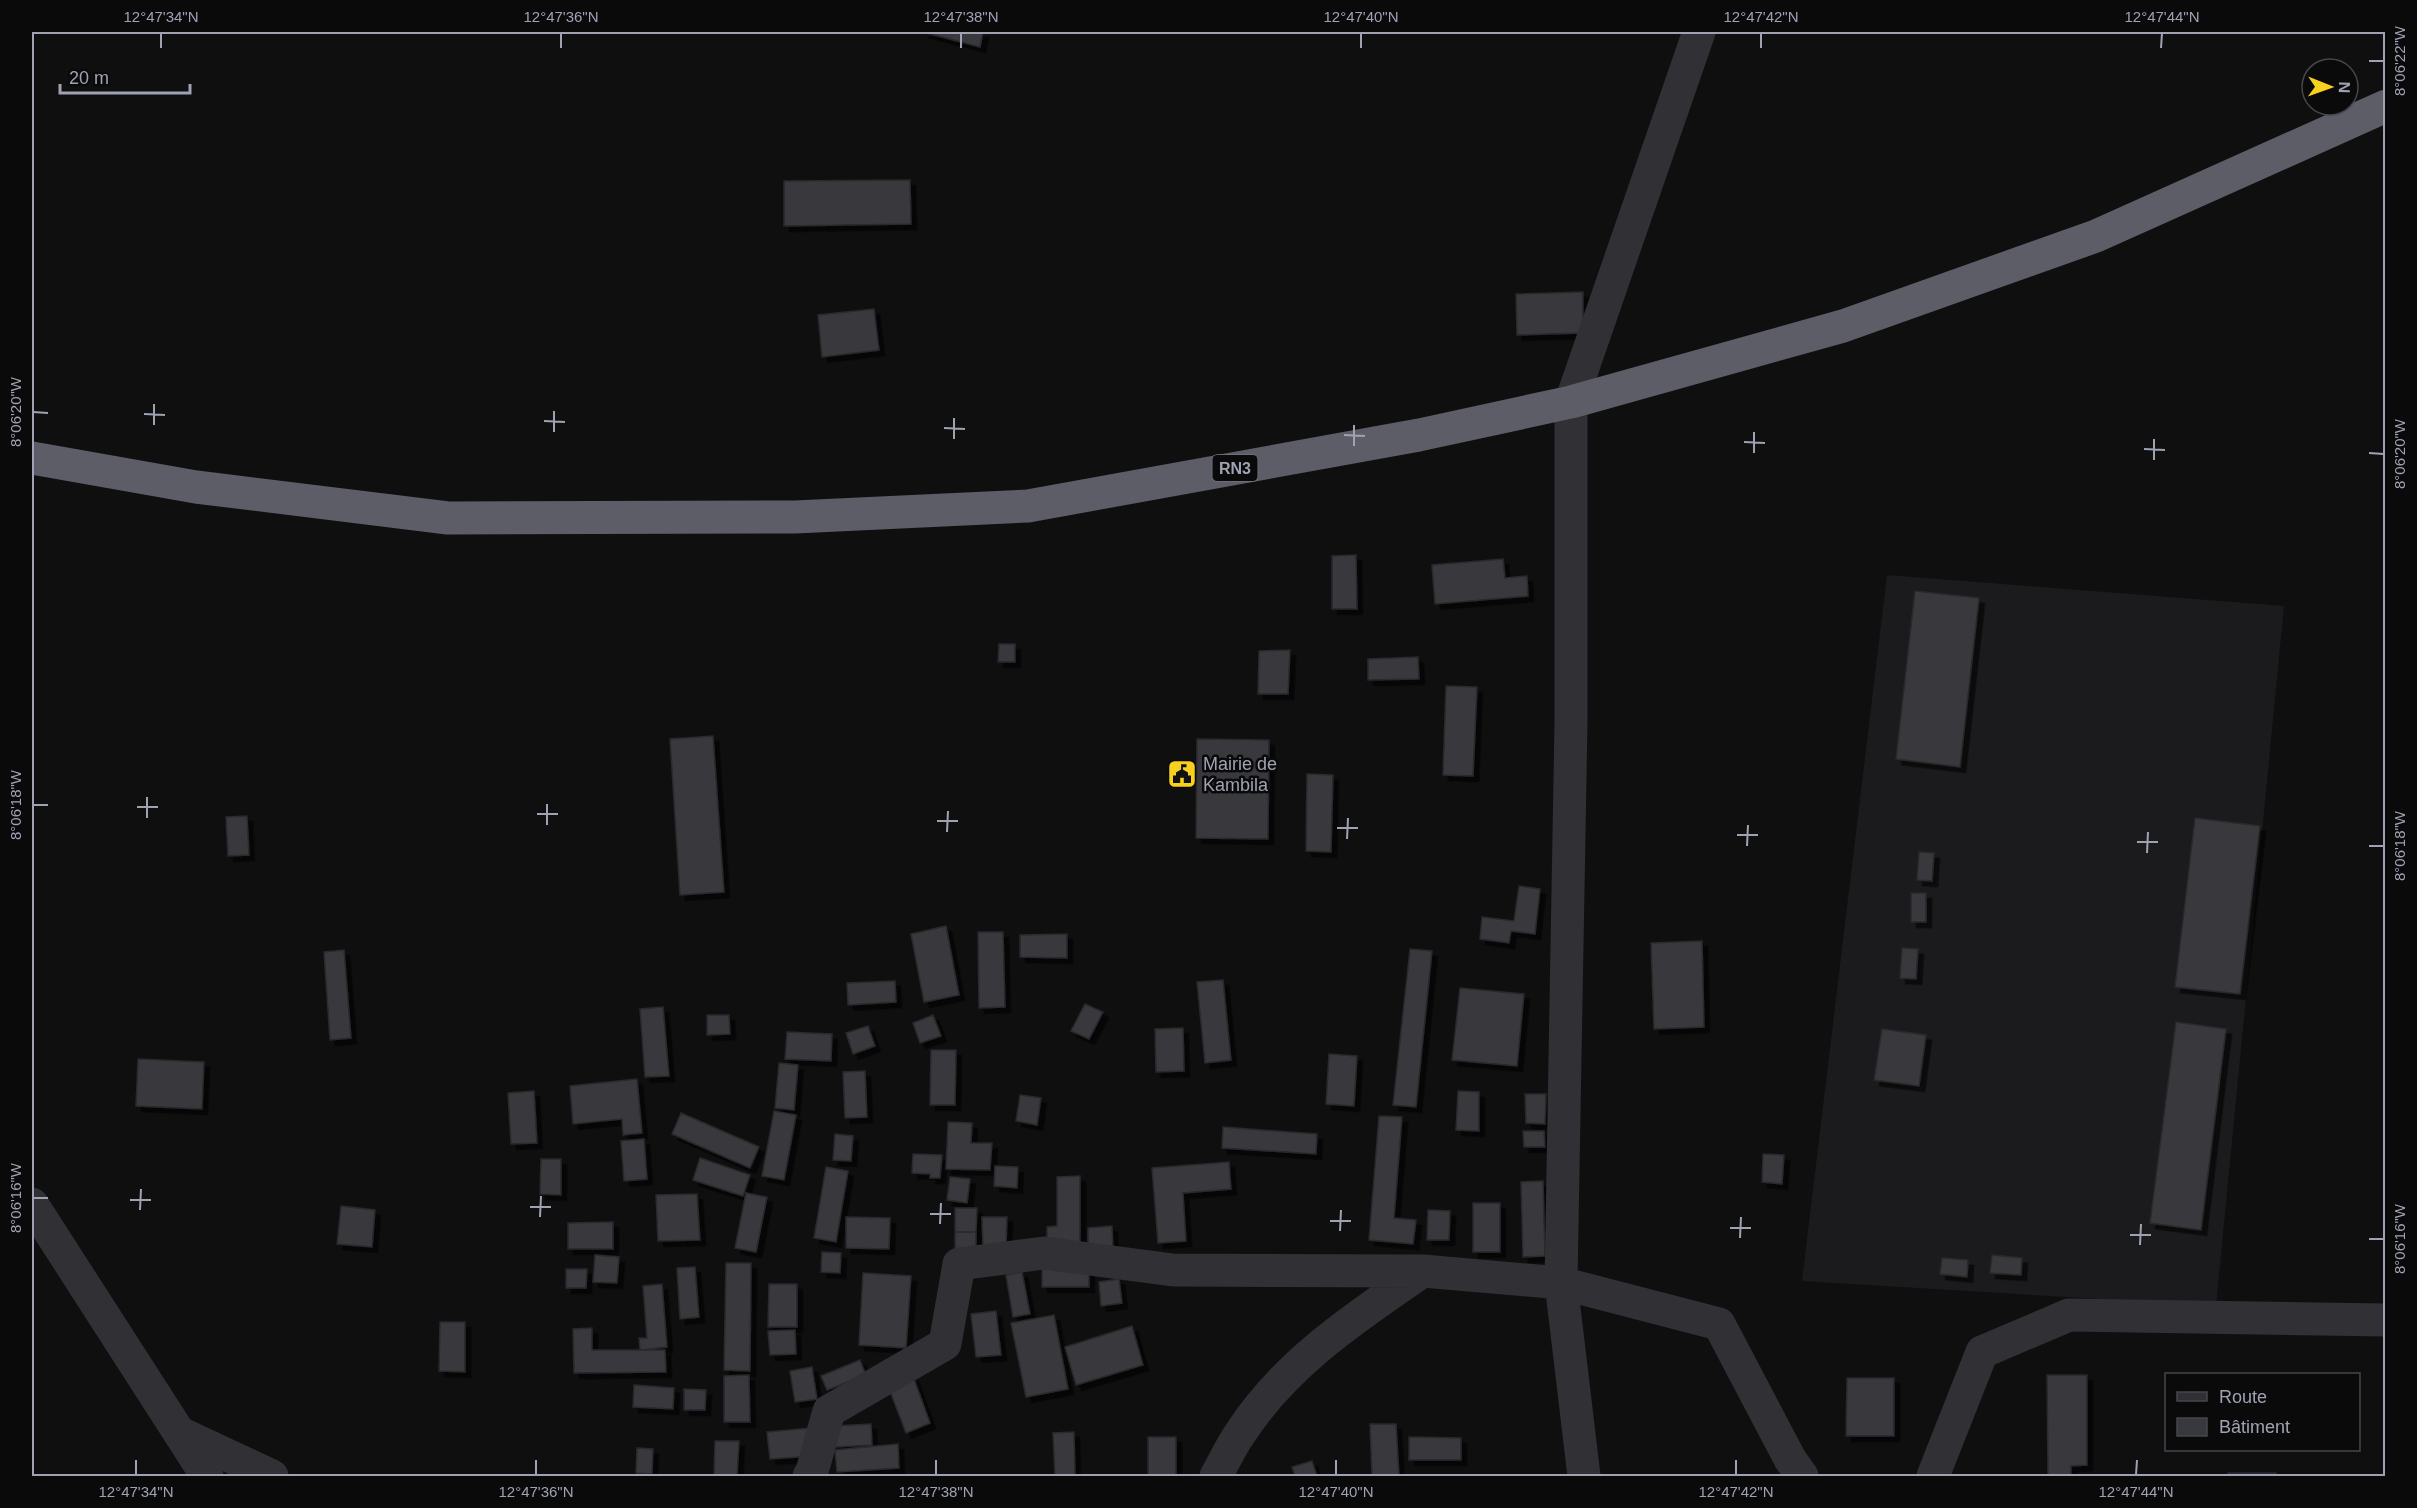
<svg xmlns="http://www.w3.org/2000/svg" width="2417" height="1508" viewBox="0 0 2417 1508" font-family="Arial,sans-serif">
<style>
.built{fill:#1b1b1d}
.building{fill:#38393e;stroke:#29292c;stroke-width:1.5;filter:url(#shadow)}
.lines{fill:none;stroke-linecap:round;stroke-linejoin:round}
.minor{stroke:#303035;stroke-width:33}
.highway{stroke:#5c5d66;stroke-width:33}
.ticks{fill:none;stroke:#9fa2b2;stroke-width:2}
.labels{text-anchor:middle;dominant-baseline:central;stroke-width:5;stroke-linejoin:round;paint-order:stroke}
.shield{fill:#0a0a0b;stroke:#727480;stroke-width:1.5}
.shield-label{font-size:16px;font-weight:bold;fill:#9fa2b2}
.poi-label{font-size:18px;fill:#9fa2b2;stroke:#0a0a0b;text-anchor:start}
.neatline{fill:none;stroke:#9fa2b2;stroke-width:2}
.ticks-label{font-size:15px;text-anchor:middle;fill:#9fa2b2}
</style>
<defs>
<filter id="shadow"><feDropShadow dx="5.5" dy="5.5" stdDeviation="0" flood-color="#0009"/></filter>
</defs>
<rect width="100%" height="100%" fill="#0f0f10"/>
<!-- built -->
<path class="built" d="M1887,575L2284,606L2216,1306L1802,1281Z"/>
<!-- building -->
<path class="building" d="M923,32H983L980,47Z
M910,180L911,224L784,226V181Z
M1583,292V333L1517,335L1516,294Z
M874,309L879,350L822,357L818,315Z
M1356,555L1357,609H1332V556Z
M1503,559L1505,578L1527,576L1528,596L1435,604L1432,565Z
M1915,591L1979,598L1960,767L1896,759Z
M999,644H1015V662H998Z
M1290,650L1288,694H1258L1259,651Z
M1418,657L1419,679L1368,680V659Z
M1446,686L1477,687L1473,776L1443,775Z
M713,736L724,892L680,895L670,739Z
M1197,739L1269,740L1268,839L1196,838Z
M1307,774L1333,775L1331,852L1306,851Z
M247,816L249,855L228,856L226,817Z
M2195,818L2260,826L2240,994L2175,987Z
M1919,852L1934,853L1932,881L1917,880Z
M1519,886L1540,889L1535,934L1511,931L1509,943L1480,939L1482,917L1514,921Z
M1911,893H1926V922H1911Z
M946,926L959,995L924,1002L911,934Z
M978,932H1003L1005,1007L979,1008Z
M1067,934V958L1020,957V935Z
M1702,941L1704,1027L1654,1029L1651,943Z
M1902,948L1918,949L1916,979L1900,978Z
M1410,949L1432,951L1416,1107L1393,1105Z
M344,950L351,1038L330,1040L324,952Z
M1223,980L1231,1060L1205,1063L1197,982Z
M895,981L896,1002L848,1005L847,983Z
M1460,988L1524,994L1517,1066L1452,1060Z
M1085,1004L1103,1012L1089,1039L1071,1031Z
M663,1007L669,1076L645,1077L640,1009Z
M707,1015H729L730,1034L707,1035Z
M933,1015L941,1036L920,1043L913,1023Z
M2176,1022L2226,1029L2201,1230L2150,1223Z
M868,1026L875,1046L853,1054L846,1033Z
M1183,1028L1184,1071L1156,1072L1155,1029Z
M1882,1029L1926,1035L1919,1086L1874,1080Z
M787,1032L832,1034L831,1061L785,1059Z
M931,1050H956L955,1105H930Z
M1329,1054L1357,1056L1354,1106L1326,1104Z
M138,1059L204,1062L202,1109L136,1106Z
M779,1063L798,1065L794,1110L775,1108Z
M865,1071L867,1117L845,1118L843,1072Z
M637,1079L642,1133L623,1135L622,1119L573,1124L570,1086Z
M534,1091L537,1143L511,1144L508,1093Z
M1458,1091L1479,1092V1131L1456,1130Z
M1525,1094H1546L1545,1124L1526,1123Z
M1020,1095L1041,1098L1037,1125L1016,1121Z
M774,1111L796,1115L784,1180L762,1176Z
M681,1113L759,1147L750,1168L672,1134Z
M1379,1116L1402,1117L1394,1218L1416,1220L1413,1244L1369,1240Z
M948,1122L972,1123L971,1143H992L990,1170L946,1169Z
M1223,1127L1317,1134L1316,1154L1222,1148Z
M1523,1131H1544L1545,1147H1524Z
M835,1134L853,1136L851,1161L833,1160Z
M644,1139L647,1179L624,1181L621,1141Z
M913,1154L942,1155L940,1178H930V1174L912,1173Z
M1763,1154L1784,1155L1782,1184L1762,1182Z
M700,1158L750,1175L743,1196L693,1180Z
M541,1159H561V1195L540,1194Z
M1229,1162L1231,1189L1183,1193L1186,1241L1158,1243L1152,1168Z
M995,1166L1018,1167L1017,1188L994,1186Z
M826,1167L848,1171L836,1242L814,1238Z
M1080,1176V1250L1047,1251V1227L1057,1226V1177Z
M950,1177L970,1179L967,1203L947,1200Z
M1543,1181L1545,1256L1523,1257L1521,1182Z
M746,1193L767,1197L756,1252L735,1248Z
M697,1194L700,1240L658,1241L656,1195Z
M1473,1203H1500V1252H1473Z
M341,1206L375,1210L372,1247L337,1244Z
M955,1208H977L976,1232H955Z
M1428,1210L1450,1211L1449,1240H1427Z
M846,1217L890,1218L889,1249L846,1248Z
M982,1217H1007L1006,1246H983Z
M613,1222V1249H568V1223Z
M1112,1226L1113,1251H1088V1228Z
M955,1232H976V1251L955,1252Z
M822,1252L841,1253L840,1273L821,1272Z
M595,1255L619,1257L617,1283L593,1282Z
M1992,1255L2022,1258L2021,1275L1990,1273Z
M1942,1258L1968,1260L1967,1277L1940,1274Z
M726,1263H751L750,1371L724,1370Z
M1042,1265H1089V1287H1042Z
M695,1267L699,1317L680,1319L677,1268Z
M566,1269H587L586,1288H566Z
M1022,1272L1030,1314L1013,1317L1006,1275Z
M863,1273L911,1276L906,1348L859,1345Z
M1119,1279L1122,1303L1101,1306L1099,1282Z
M662,1284L667,1347L640,1350L639,1338H647L643,1286Z
M769,1284H797V1327H768Z
M996,1311L1001,1355L976,1357L971,1314Z
M1054,1315L1068,1389L1026,1397L1011,1323Z
M440,1322H465V1372L439,1371Z
M1132,1326L1143,1365L1076,1385L1065,1347Z
M592,1328V1350H665L666,1372L574,1373L573,1329Z
M795,1330L796,1354L770,1355L768,1331Z
M860,1360L866,1375L827,1390L821,1376Z
M812,1367L817,1399L795,1402L790,1371Z
M749,1375L750,1422H724V1376Z
M2047,1375H2087V1465L2071,1466V1476H2048Z
M913,1376L930,1423L906,1433L888,1386Z
M1847,1378H1894V1436H1846Z
M634,1385L674,1388L673,1409L633,1407Z
M684,1389L706,1390L705,1410H684Z
M871,1424L872,1445L835,1447L834,1426Z
M1370,1424H1396L1399,1476H1372Z
M811,1428L813,1456L770,1459L767,1432Z
M1074,1432L1075,1476H1055L1053,1433Z
M1148,1437H1176V1476H1148Z
M1409,1437L1461,1438V1460H1409Z
M715,1441H739L737,1476H714Z
M898,1444L899,1468L837,1472L835,1450Z
M637,1448L653,1449L652,1474L636,1473Z
M1312,1461L1317,1476H1295L1292,1467Z
M2228,1473H2276V1476H2228Z"/>
<g class="lines">
<!-- minor -->
<path class="minor" d="M32,1204L207,1476
M180,1433L272,1476
M809,1476L811,1475L829,1411L945,1344L959,1264L1044,1253L1173,1270L1423,1271L1561,1283L1719,1324L1790,1459L1802,1476
M1216,1476C1224,1462 1231,1446 1241,1432C1286,1363 1356,1317 1423,1271
M1584,1476L1561,1283L1571,722V402L1699,32
M1933,1476L1982,1352L2069,1315L2386,1320"/>
<!-- highway -->
<path class="highway" d="M32,458L196,487L448,518L795,517L1028,506L1419,435L1571,402L1843,326L2096,236L2386,106"/>
</g>
<!-- ticks -->
<path class="ticks" d="M161,48V33M561,48V33M961,48V33M1361,48V33M1761,48V33M2161,48L2162,33M2369,61H2384M33,412L48,413M144,414L165,415M544,421L565,422M154,425V404M944,428L965,429M554,432V411M1344,435L1365,436M954,439V418M1744,442L1765,443M1354,446V425M2144,449L2165,450M1754,453V432M2369,453L2384,454M2154,460V439M33,805H48M137,807H158M537,814H558M147,818V797M937,821H958M547,825V804M1337,828H1358M947,832L948,811M1737,835H1758M1347,839L1348,818M2137,842H2158M1747,846L1748,825M2369,846H2384M2147,853L2148,832M33,1198H48M130,1200H151M530,1207H551M140,1210L141,1189M930,1214H951M540,1217L541,1196M1330,1221H1351M940,1224L941,1203M1730,1228H1751M1340,1231L1341,1210M2130,1235H2151M1740,1238L1741,1217M2369,1239H2384M2140,1245L2141,1224M136,1475V1460M536,1475V1460M936,1475V1460M1336,1475V1460M1736,1475V1460M2136,1475L2137,1460"/>
<!-- icons -->
<defs>
<g id="civic-square" transform="scale(1.5)"><rect x="-9" y="-9" width="18" height="18" rx="4" fill="#f7d020" stroke="#0a0a0b"/><path d="M-.6-6.5H3V-4.5H.6V-3L4-1V1h2V6H-6V1h2V-1L-.6-3ZM-1.2 2.5V6h2.4V2.5Z" fill="#111"/></g>
</defs>
<g fill-rule="evenodd">
<use href="#civic-square" x="1182" y="774"/>
</g>
<g class="labels">
<!-- shield labels -->
<rect class="shield" x="1212.5" y="455" width="45" height="26" rx="4.5"/>
<g class="shield-label">
<text x="1235" y="468">RN3</text>
</g>
<!-- poi labels -->
<g class="poi-label">
<text x="1203" y="764">Mairie de<tspan x="1203" dy="21">Kambila</tspan></text>
</g>
</g>
<!-- border -->
<rect width="2417" height="1508" fill="none" stroke="#0a0a0b" stroke-width="66"/>
<!-- legend -->
<rect x="2165" y="1373" width="195" height="78" fill="#0a0a0b" stroke="#46474e" stroke-width="1.5"/>
<rect x="2177" y="1392" width="30" height="9" fill="#303035" stroke="#46474e" stroke-width="1.5"/>
<text x="2219" y="1403" font-size="18" fill="#9fa2b2">Route</text>
<rect x="2177" y="1418" width="30" height="18" fill="#38393e" stroke="#46474e" stroke-width="1.5"/>
<text x="2219" y="1433" font-size="18" fill="#9fa2b2">Bâtiment</text>
<!-- north arrow -->
<g transform="translate(2330 87) rotate(91)"><circle r="28" fill="#0a0a0b" stroke="#46474e" stroke-width="1.5"/>
<path d="M0-4.5L10 22L0 15L-10 22Z" fill="#f7d020"/>
<text y="-9" font-size="16" font-weight="bold" text-anchor="middle" fill="#9fa2b2">N</text>
</g>
<!-- scale -->
<path d="M60 84v9h130v-9" fill="none" stroke="#9fa2b2" stroke-width="3"/>
<text x="69" y="84" font-size="18" fill="#9fa2b2" stroke="#0a0a0b" stroke-width="4.5" paint-order="stroke">20 m</text>
<rect x="33" y="33" width="2351" height="1442" class="neatline"/>
<g class="ticks-label">
<text x="161" y="22">12°47'34"N</text>
<text x="561" y="22">12°47'36"N</text>
<text x="961" y="22">12°47'38"N</text>
<text x="1361" y="22">12°47'40"N</text>
<text x="1761" y="22">12°47'42"N</text>
<text x="2162" y="22">12°47'44"N</text>
<text transform="translate(2400 61) rotate(-90)" y="5">8°06'22"W</text>
<text transform="translate(16 412) rotate(-90)" y="5">8°06'20"W</text>
<text transform="translate(2400 454) rotate(-90)" y="5">8°06'20"W</text>
<text transform="translate(16 805) rotate(-90)" y="5">8°06'18"W</text>
<text transform="translate(2400 846) rotate(-90)" y="5">8°06'18"W</text>
<text transform="translate(16 1198) rotate(-90)" y="5">8°06'16"W</text>
<text transform="translate(2400 1239) rotate(-90)" y="5">8°06'16"W</text>
<text x="136" y="1497">12°47'34"N</text>
<text x="536" y="1497">12°47'36"N</text>
<text x="936" y="1497">12°47'38"N</text>
<text x="1336" y="1497">12°47'40"N</text>
<text x="1736" y="1497">12°47'42"N</text>
<text x="2136" y="1497">12°47'44"N</text>
</g>
</svg>
